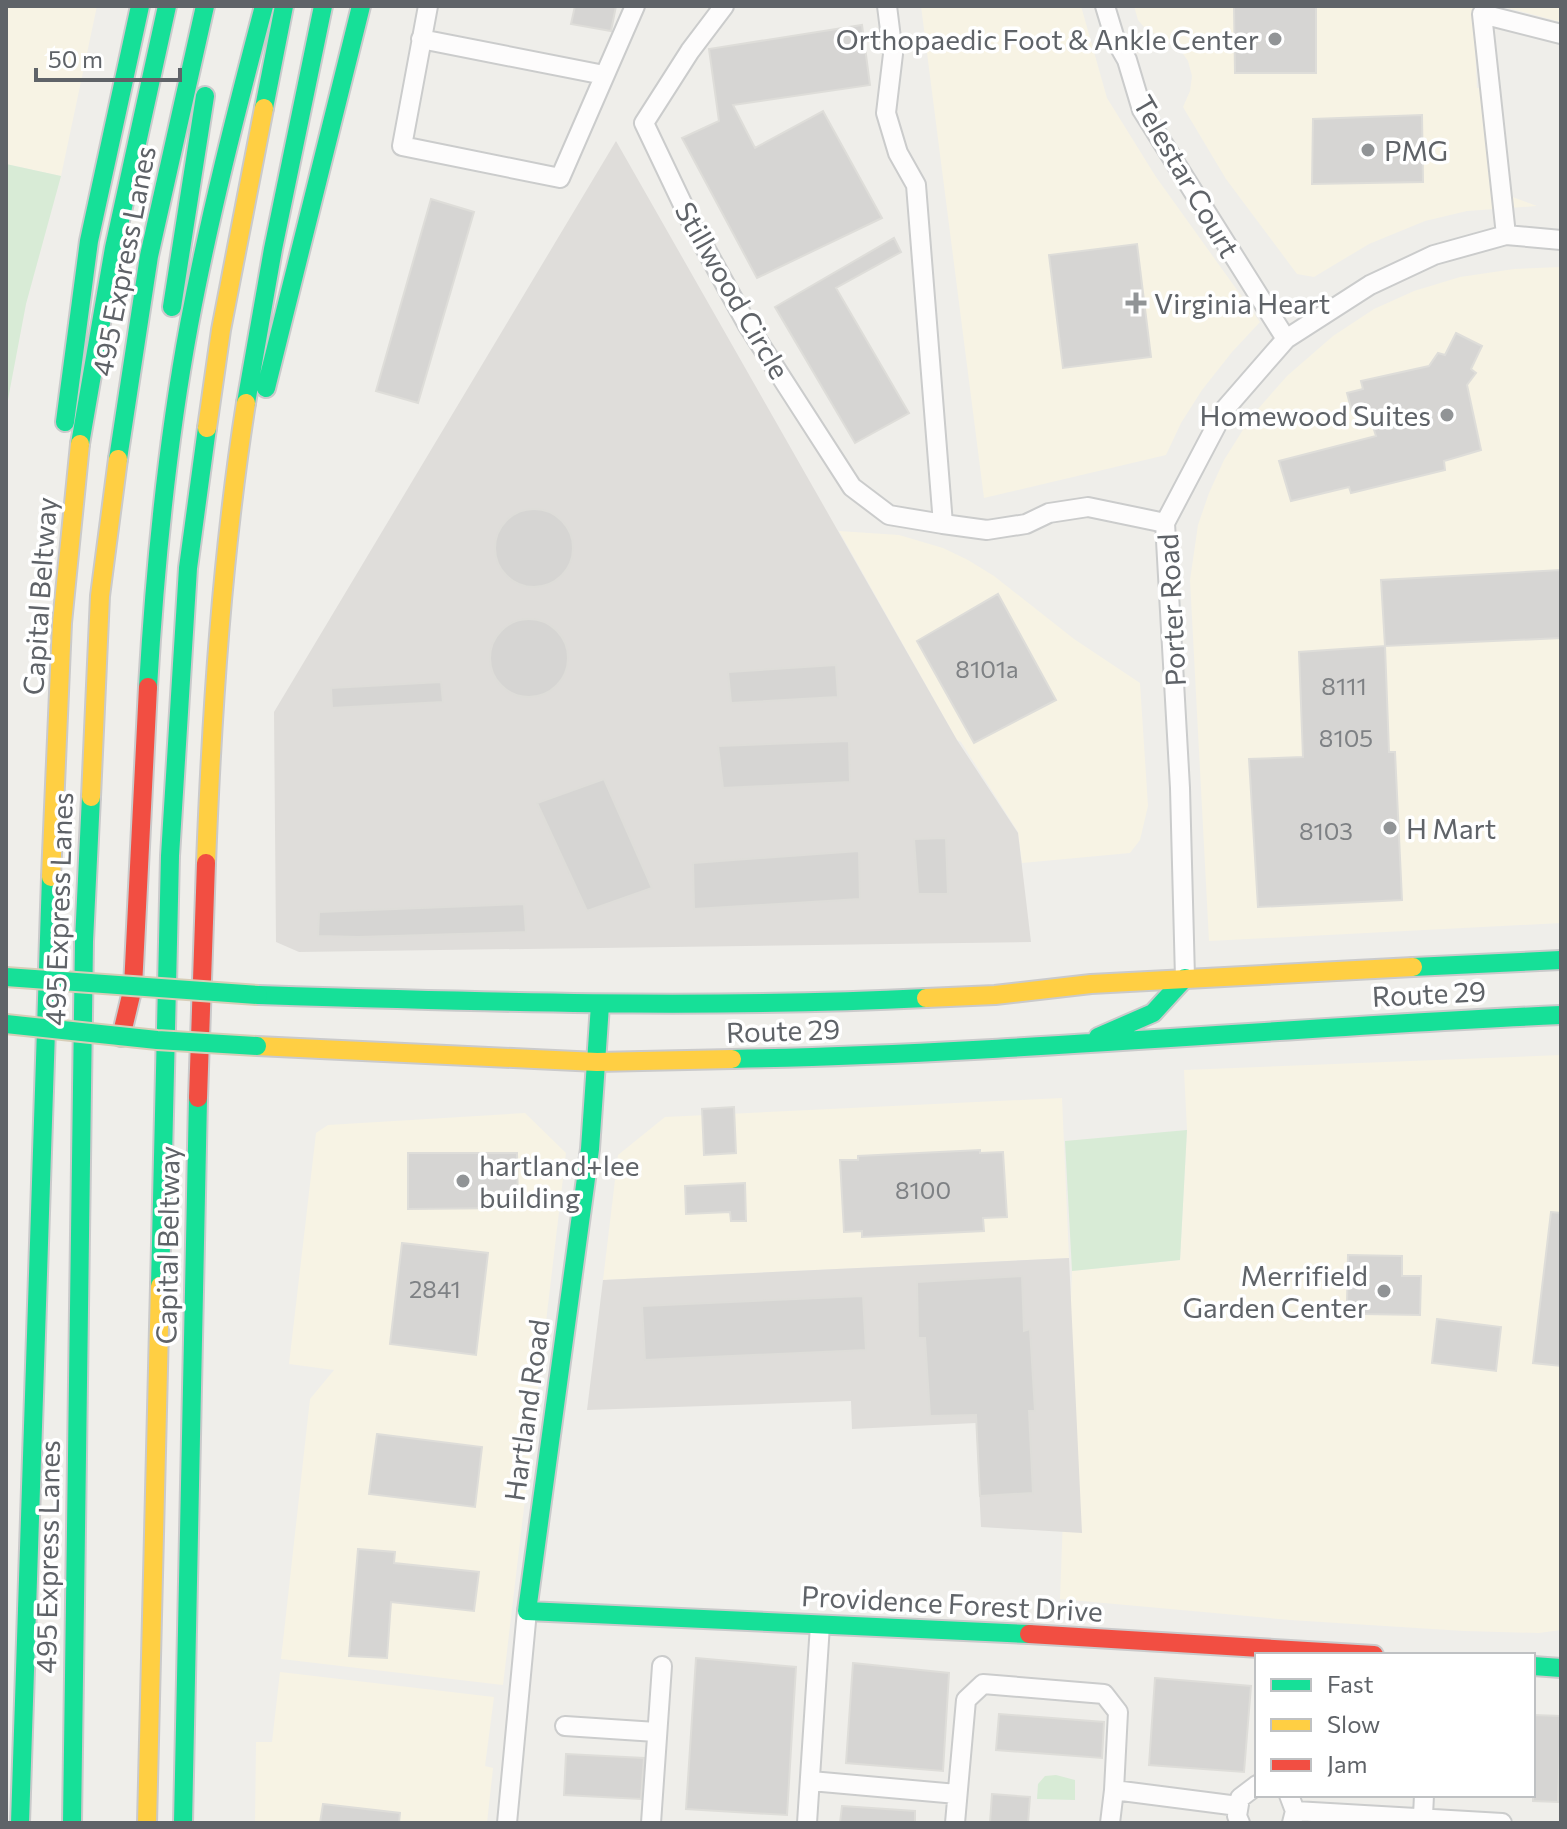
<svg xmlns="http://www.w3.org/2000/svg" width="1567" height="1829" viewBox="0 0 1567 1829" font-family="Commissioner,sans-serif">
<style>
.commercial{fill:#f7f3e4}
.industrial{fill:#dfddda}
.green{fill:#d8ebd6}
.building{fill:#d6d5d3;stroke:#deddd9;stroke-width:2}
.lines{fill:none;stroke-linecap:round;stroke-linejoin:round}
.street-casing{stroke:#cbcccc;stroke-width:22}
.fast-casing{stroke:#cacacb;stroke-width:22}
.slow-casing{stroke:#cacacb;stroke-width:22}
.jam-casing{stroke:#cacacb;stroke-width:22}
.street{stroke:#fdfcfc;stroke-width:18}
.fast{stroke:#16e098;stroke-width:18}
.slow{stroke:#ffcf43;stroke-width:18}
.jam{stroke:#f24e42;stroke-width:18}
.fast-bridge-casing{stroke:#d7ceb8;stroke-width:22;stroke-linecap:butt}
.fast-bridge{stroke:#16e098;stroke-width:18}
.poi-dot{fill:#919496;stroke:#fff;stroke-width:3}
.labels{text-anchor:middle;dominant-baseline:central;stroke-width:7;stroke-linejoin:round;paint-order:stroke}
.number-label{font-size:24px;fill:#7e8184}
.poi-label{font-size:28px;fill:#5f6368;stroke:#fff;text-anchor:start}
.street-label{font-size:28px;fill:#5f6368;stroke:#fff}
</style>
<rect width="100%" height="100%" fill="#efeeea"/>
<!-- commercial -->
<path class="commercial" d="M6,6H97L61,176L6,164Z
M921,6H1081L1107,98L1156,177L1260,322L1232,352L1202,390L1181,423L1166,455L984,498Z
M1134,6H1473L1477,88H1495L1502,193L1537,206L1467,211L1425,221L1369,244L1314,277L1297,274L1226,179L1183,107L1190,91L1192,76L1188,61L1179,48L1144,27L1138,20Z
M1500,6H1561V22Z
M1561,267V923L1209,941L1190,580L1198,525L1209,493L1224,460L1251,417L1287,376L1333,336L1374,309L1414,291L1460,277L1514,269Z
M839,531L899,535L943,548L968,560L994,576L1074,639L1140,683L1148,806L1140,840L1130,853L1022,863L1018,832L961,742L957,740Z
M1561,1055V1630L1539,1633L1464,1631L1290,1620L1060,1599L1072,1271L1180,1260L1187,1130L1184,1070Z
M1062,1098L1069,1258L603,1280L618,1155L665,1117Z
M525,1113L566,1153L503,1685L281,1659L310,1399L334,1370L289,1364L316,1133L328,1125Z
M280,1672L494,1697L485,1766L493,1768L487,1823H255L256,1742H272Z"/>
<!-- industrial -->
<path class="industrial" d="M616,141L957,740L1018,833L1031,942L299,952L276,942L274,712Z
M1069,1258L1082,1533L981,1527L976,1423L852,1429L851,1401L587,1410L603,1280Z"/>
<!-- green -->
<path class="green" d="M6,164L61,176L26,304L6,410Z
M1187,1130L1180,1260L1072,1271L1065,1141Z
M1056,1775L1075,1780V1800L1037,1799L1038,1784L1045,1776Z"/>
<!-- building -->
<path class="building" d="M575,6H616L611,31L571,24Z
M1234,6H1316V73H1235Z
M862,25L870,85L733,105L755,148L823,111L882,218L757,278L682,138L719,121L709,49Z
M1422,115L1423,182L1312,184L1313,119Z
M431,199L474,212L418,403L376,391Z
M894,238L901,252L836,288L909,413L855,443L775,307Z
M1137,244L1151,357L1063,368L1049,255Z
M1456,333L1482,346L1471,369L1476,373L1467,385L1481,450L1444,461L1445,470L1351,493L1349,487L1291,501L1279,461L1376,436L1367,408L1352,412L1347,393L1363,389L1361,381L1429,366L1438,353L1445,355Z
M495 548a39 39 0 1 1 78 0a39 39 0 1 1-78 0Z
M1561,570V638L1385,646L1381,580Z
M998,594L1056,700L974,743L917,641Z
M490 658a39 39 0 1 1 78 0a39 39 0 1 1-78 0Z
M1385,646L1389,752H1395L1402,900L1258,907L1249,759L1303,757L1299,652Z
M836,665L838,697L731,703L728,672Z
M441,682L443,702L332,708L331,688Z
M849,741L850,782L723,788L718,746Z
M604,779L652,888L587,911L537,803Z
M946,838L948,894H918L914,839Z
M859,851L860,899L694,909L693,863Z
M524,904L526,932L359,937L318,936L319,912Z
M734,1107L736,1153L704,1155L702,1109Z
M980,1150V1153L1003,1152L1007,1217L983,1218L984,1231L862,1237V1231L844,1232L840,1160H858V1156Z
M408,1153H517L518,1208L408,1209Z
M745,1183L746,1221H731L730,1212L686,1214L685,1186Z
M1551,1212L1561,1213V1366L1533,1363Z
M402,1243L488,1253L476,1355L390,1344Z
M1348,1255L1402,1256V1276H1421L1420,1315L1364,1314V1305H1347Z
M1022,1276L1024,1331L1030,1329L1035,1411H1029L1033,1493L980,1496L976,1415L930,1416L925,1338H918L917,1282Z
M863,1296L866,1350L645,1360L642,1306Z
M1437,1319L1501,1327L1496,1371L1432,1363Z
M377,1434L482,1447L475,1507L369,1494Z
M358,1549L395,1552L394,1563L479,1572L474,1611L391,1602L387,1658L349,1656Z
M696,1658L796,1667L787,1815L686,1809Z
M853,1663L949,1673L943,1771L846,1763Z
M1155,1678L1251,1686L1244,1772L1149,1765Z
M999,1714L1104,1722L1102,1758L996,1750Z
M1533,1715L1561,1716L1558,1802L1533,1801Z
M566,1754L644,1758L641,1799L564,1795Z
M992,1794L1030,1797L1028,1823H990Z
M323,1804L400,1813L399,1823H320Z
M842,1806L915,1811V1823H840Z"/>
<g class="lines">
<!-- street casing -->
<g class="street-casing">
<path id="street" d="M428,6L402,146L560,178L635,6
M724,6L690,51L644,123L694,228L747,324L852,487L889,515L943,524L916,185L898,153L886,113L893,54L887,6
M1105,6L1115,39L1127,60L1142,110L1286,339
M421,39L604,75
M1506,235L1482,14L1561,34
M943,524L987,530L1026,524L1049,513L1088,507L1165,523
M1185,978L1180,788L1165,523L1225,409L1286,339L1370,285L1434,255L1506,235L1561,240
M565,1726L656,1732
M811,1781L957,1794
M1114,1790L1238,1806
M1289,1795L1295,1811L1292,1823
M1295,1811L1502,1823
M1423,1816L1424,1795
M507,1823L527,1611
M651,1823L662,1666
M807,1823L820,1625
M955,1823L966,1700L983,1684L1104,1694L1118,1712L1114,1790L1110,1823
M1240,1823L1237,1816L1240,1798L1257,1785"/>
</g>
<!-- fast casing -->
<g class="fast-casing">
<path id="fast" d="M264,108L284,6
M172,307L205,96
M266,388L361,6
M246,403L273,249L323,6
M65,422L89,241L140,6
M80,444L114,248L167,6
M118,459L149,256L205,6
M148,687C155,566 167,444 189,325C209,218 236,112 264,6
M1413,967L1561,960
M258,995C481,1002 703,1009 926,998
M600,1005L590,1149L527,1611L1029,1634
M1098,1037L1153,1013L1185,978
M732,1059C1009,1054 1284,1027 1561,1015
M160,1286L170,856L188,568L207,428
M1533,1666L1561,1668
M20,1823L51,877
M72,1823L84,941L91,797
M183,1823L198,1098"/>
</g>
<!-- slow casing -->
<g class="slow-casing">
<path id="slow" d="M207,428L221,330L264,108
M91,797L100,596L118,459
M206,863C212,709 222,555 246,403
M51,877L62,623L80,444
M926,998L995,995L1091,984L1413,967
M257,1046L597,1062L732,1059
M147,1823L160,1286"/>
</g>
<!-- jam casing -->
<g class="jam-casing">
<path id="jam" d="M121,1037L133,987L148,687
M198,1098L206,863
M1029,1634L1374,1655"/>
</g>
<!-- street -->
<use href="#street" class="street"/>
<!-- fast -->
<use href="#fast" class="fast"/>
<!-- slow -->
<use href="#slow" class="slow"/>
<!-- jam -->
<use href="#jam" class="jam"/>
<!-- fast-bridge casing -->
<g class="fast-bridge-casing">
<path id="fast-bridge" d="M6,977L258,995
M6,1024L157,1040L257,1046"/>
</g>
<!-- fast-bridge -->
<use href="#fast-bridge" class="fast-bridge"/>
</g>
<!-- markers -->
<g class="poi-dot">
<circle cx="1275" cy="39" r="8"/>
<circle cx="1368" cy="150" r="8"/>
<path d="M1132 291h8v8h8v8h-8v8h-8v-8h-8v-8h8z"/>
<circle cx="1447" cy="415" r="8"/>
<circle cx="1390" cy="828" r="8"/>
<circle cx="463" cy="1181" r="8"/>
<circle cx="1384" cy="1291" r="8"/>
</g>
<g class="labels">
<!-- number labels -->
<g class="number-label">
<text x="987" y="668">8101a</text>
<text x="1344" y="685">8111</text>
<text x="1346" y="737">8105</text>
<text x="1326" y="830">8103</text>
<text x="923" y="1189">8100</text>
<text x="435" y="1288">2841</text>
</g>
<!-- poi labels -->
<g class="poi-label">
<text x="1259" y="39" text-anchor="end">Orthopaedic Foot &amp; Ankle Center</text>
<text x="1384" y="150">PMG</text>
<text x="1154" y="303">Virginia Heart</text>
<text x="1431" y="415" text-anchor="end">Homewood Suites</text>
<text x="1406" y="828">H Mart</text>
<text x="479" y="1165">hartland+lee<tspan x="479" dy="32">building</tspan></text>
<text x="1368" y="1275" text-anchor="end">Merrifield<tspan x="1368" dy="32">Garden Center</tspan></text>
</g>
<!-- street labels -->
<g class="street-label">
<text transform="translate(1187 176) rotate(60)">Telestar Court</text>
<text transform="translate(123 261) rotate(-79)">495 Express Lanes</text>
<text transform="translate(733 290) rotate(60)">Stillwood Circle</text>
<text transform="translate(39 596) rotate(-86)">Capital Beltway</text>
<text transform="translate(1171 610) rotate(-93)">Porter Road</text>
<text transform="translate(58 909) rotate(-88)">495 Express Lanes</text>
<text transform="translate(1429 993) rotate(-3)">Route 29</text>
<text transform="translate(783 1030) rotate(-2)">Route 29</text>
<text transform="translate(167 1245) rotate(-89)">Capital Beltway</text>
<text transform="translate(526 1410) rotate(-82)">Hartland Road</text>
<text transform="translate(47 1557) rotate(-89)">495 Express Lanes</text>
<text transform="translate(952 1603) rotate(3)">Providence Forest Drive</text>
</g>
</g>
<!-- border -->
<rect width="1567" height="1829" fill="none" stroke="#5f6368" stroke-width="16"/>
<!-- legend -->
<rect x="1255" y="1653" width="280" height="144" fill="#ffffff" stroke="#bfc1c3" stroke-width="2"/>
<rect x="1271" y="1679" width="40" height="12" fill="#16e098" stroke="#bfc1c3" stroke-width="2"/>
<text x="1327" y="1693" font-size="24" fill="#5f6368">Fast</text>
<rect x="1271" y="1719" width="40" height="12" fill="#ffcf43" stroke="#bfc1c3" stroke-width="2"/>
<text x="1327" y="1733" font-size="24" fill="#5f6368">Slow</text>
<rect x="1271" y="1759" width="40" height="12" fill="#f24e42" stroke="#bfc1c3" stroke-width="2"/>
<text x="1327" y="1773" font-size="24" fill="#5f6368">Jam</text>
<!-- scale -->
<path d="M36 68v12h144v-12" fill="none" stroke="#5f6368" stroke-width="4"/>
<text x="48" y="68" font-size="24" fill="#5f6368" stroke="#ffffff" stroke-width="6" paint-order="stroke">50 m</text>
</svg>
